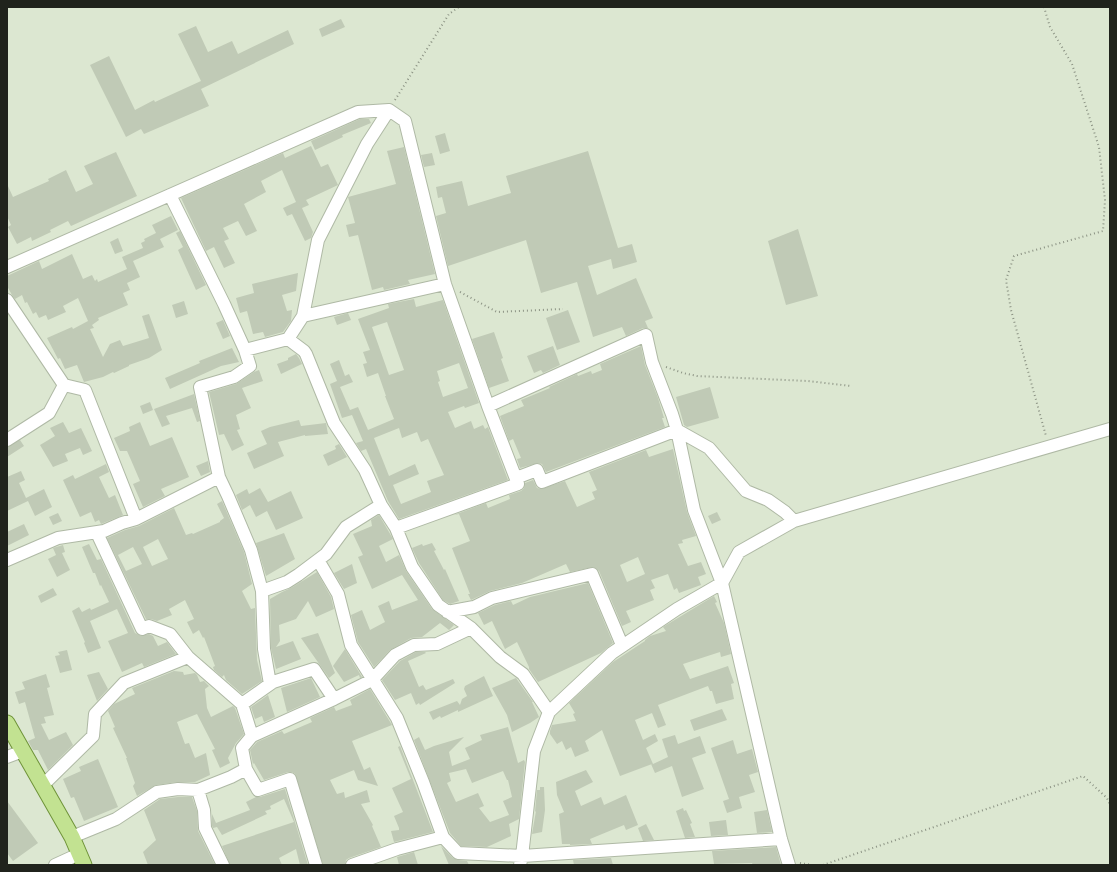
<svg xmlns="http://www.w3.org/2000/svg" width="1117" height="872" viewBox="0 0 1117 872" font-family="'Roboto Condensed',sans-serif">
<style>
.building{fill:#c0cab6;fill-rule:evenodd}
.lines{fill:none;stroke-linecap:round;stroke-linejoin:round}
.minor-casing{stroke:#afb9a5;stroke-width:14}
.major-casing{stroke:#6f9339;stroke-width:17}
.path{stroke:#8c9384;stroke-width:2;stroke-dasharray:1 3;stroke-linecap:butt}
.minor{stroke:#fff;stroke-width:12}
.major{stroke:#c2e291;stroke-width:15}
</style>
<rect width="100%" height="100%" fill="#dce7d1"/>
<!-- building -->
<path class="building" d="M341,19L345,27L322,37L319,29Z
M196,26L208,52L232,41L238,54L288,30L294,44L201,89L209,106L144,134L141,129L126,137L90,65L109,56L135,110L154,100L155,102L201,81L178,34Z
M360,119H369L371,123L342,135L343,137L315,150L311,141Z
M445,133L450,151L440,154L435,136Z
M311,146L321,167L328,164L338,185L306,200L309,205L302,208L313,232L311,238L305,241L292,214L287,216L283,208L296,202L282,170L261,181L266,192L244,204L257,231L246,236L238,221L223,228L229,239L224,241L235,263L224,268L214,247L206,251L181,198L283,153L285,158Z
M404,147L435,274L408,280L410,284L384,290L383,287L372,290L358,235L349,237L346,225L355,223L348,197L396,184L387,151Z
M588,151L618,248L632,244L637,262L613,269L611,259L588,266L597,295L636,278L653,318L645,321L648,328H643L626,336L622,327L593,337L577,282L541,293L526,240L448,266L436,216L446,213L442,197L438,198L436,187L462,181L468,206L511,193L506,176Z
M116,152L137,196L71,226L68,221L50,230L51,232L32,241L31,237L17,244L8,227L11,225L7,216V184L13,197L49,181L48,179L66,170L76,192L93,184L84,166Z
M432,153L435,165L424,167L421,155Z
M171,216L178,230L160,239L164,247L133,261L140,277L127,283L130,290L123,293L128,305L98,318L99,320L92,325L94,328L90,329L103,357L110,344L120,340L123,346L149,338L142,316L149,314L162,350L149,358L129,365V366L114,373L113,372L103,377L84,382L77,365L65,369L60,358L58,359L47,338L72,327L73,329L88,321L78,298L63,306L66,312L48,320L46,315L39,318L36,312L33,314L27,302L25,303L22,295L15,299L12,295L7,286V276L39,261L42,269L72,254L83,279L92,275L95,281L97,279L98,282L127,269L122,257L143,248L141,243L145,241L144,239L156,233L152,225Z
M798,229L818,296L786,305L768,241Z
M180,231L206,285L196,290L178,250L183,247L176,233Z
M118,238L123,251L115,254L110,242Z
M298,273L296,291L282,295L287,311L292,310L291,321L283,332L265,337L263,332L253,334L247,311L240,313L236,298L254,293L252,284Z
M414,299L416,307L443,300L479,403L465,408L464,406L448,412L455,428L471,421L474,429L483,425L485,429L488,427L508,480L399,519L388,501L366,449L361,451L356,443L363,441L352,415L342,418L330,384L337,381L330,364L339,360L345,376L349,374L353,382L340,387L350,410L358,407L368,430L394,419L385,396H386L378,373L367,377L363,364L367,363L363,352L370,350L358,319L389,308L388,304ZM387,322L404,370L389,375L372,327ZM459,363L468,388L443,397L438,382L440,381L437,371ZM399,428L402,438L417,432L421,442L428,439L444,475L427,481L431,492L401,504L393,485L419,474L415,464L389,476L374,438Z
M184,301L188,314L176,318L172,305Z
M568,310L580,342L557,350L546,318Z
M348,313L351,320L337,325L334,317Z
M223,320L230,336L223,339L216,323Z
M494,332L503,358L501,359L509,381L489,388L472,339Z
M553,346L560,365L543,373L541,370L534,373L527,356Z
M641,346L645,365L658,398L664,418H662L665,427L546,472L542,464L538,463L520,468L517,459L521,458L513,439L509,441L500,416L524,406L521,400L550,388L549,387L577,374L578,376L591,371L592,374L602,370L600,364Z
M232,348L239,362L221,366L170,389L165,378L200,363L199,361Z
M296,354L299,358L302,364L281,374L277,364L288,360V358Z
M259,370L263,381L242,388L251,408L236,415L240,429L237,430L244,445L232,451L224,434L219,435L209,392L236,384L254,372Z
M710,387L719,418L687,427L684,425L676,397Z
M194,394L200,421L197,422L192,408L166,416L170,424L162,427L154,409Z
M150,402L153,410L143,414L140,406Z
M299,420L301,426L326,423L328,434L305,436V435L278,442L284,456L254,469L247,453L267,444L261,431L270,427Z
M63,422L69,433L81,428L92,451L83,455L80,448L65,454L68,461L53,467L40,445L55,436L50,428Z
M140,422L150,446L172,437L189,477L161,489L165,496L143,507L133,484L140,481L131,460L127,451H120L114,438L130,431L129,427Z
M20,440L24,446L7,457V447Z
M339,444L347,457L328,466L323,455L336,449L335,446Z
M673,449L687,512L696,536L682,540L683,543L678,544L688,566L701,562L706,574L698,577L701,585L679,593L677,588L674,590L668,574L651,580L655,588L650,590L654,600L626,611L631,622L622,626L599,571L593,567L570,572L566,564L522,583L490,591L471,600L468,594H470L452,548L470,541L459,514L454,515L486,503L488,508L510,499L509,495L521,491L524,488L525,483L533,480L537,488L541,489L565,481L577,507L595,499L592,492L597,490L589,472L646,450L649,457ZM638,557L645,574L627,582L620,565Z
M208,461L210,472L201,476L196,466Z
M106,464L109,472L99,477L109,498L115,495L123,515L101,524L99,520L95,522L91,512L80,517L63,480L73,475L75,479Z
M21,471L25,480L19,483L26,498L44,489L52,507L35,516L28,501L7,511V477Z
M260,488L268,502L291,491L303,518L276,530L267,511L256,517L250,505L242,510L236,495L247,489L249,494Z
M222,501L244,552L252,584L242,591L251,609L255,608L257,660L262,681L242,694L226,680L224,675L222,677L214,670L213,667L215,666L204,637L203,638L199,630L193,634L187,622L194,619L185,600L169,609L172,615L157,621L151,619H146L107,538L125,530L139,526L174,508L186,535L192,533L193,534L220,522V521L224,518L217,504ZM158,539L168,559L152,566L143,547ZM133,547L142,564L126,571L118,555Z
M717,512L721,520L712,524L708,516Z
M58,513L62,521L53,525L49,517Z
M379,515L389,532L393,539L379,546L386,562L399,555L406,571L432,609L454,625L449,630L440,623L422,637L411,638L390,650L374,667L358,642L351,615L362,610L370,630L385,622L378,606L389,601L392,610L418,600L402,575L372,589L358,557L363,555L353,534L372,526L371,520Z
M24,524L29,535L7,546V532Z
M284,533L295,559L266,576L256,543Z
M432,543L436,550L434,551L444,570L445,569L459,601L450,604L443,600L419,563L412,548L422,544L423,546Z
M89,544L97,560L101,559L135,633L141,636L149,634L153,636L158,646L167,642L176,654L144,667L142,663L122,672L108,641L128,633L117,609L90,621L101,648L88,653L84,643L85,642L72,611L79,607L82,612L90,608L91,610L109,602L101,585L100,586L95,573H93L82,547Z
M63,545L65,552L62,553L70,570L57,577L48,559L56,555L53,548Z
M352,564L357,583L344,589L334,573Z
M317,572L331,597L334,609L316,617L308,601L296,619L279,625L280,641L276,647L293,641L301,659L276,669L271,648L270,599L282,592L291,588Z
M588,583L613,643L601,653L538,682L529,669V667L517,642L505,649L492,621L484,625L478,613L495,605L511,601L513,605L530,597Z
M53,588L57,595L41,603L38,596Z
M714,596L717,602L715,603L724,623L731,654L721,657L720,652L683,664L690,679L728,666L734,683L731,684L734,699L716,704L712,691H710L708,686L658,705L666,725L658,728L652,713L635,720L643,740L655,734L658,741L646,748L653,764L668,757L662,739L675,735L678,744L700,736L706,753L692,758L704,789L682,797L672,766L655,773L651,764H652L620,776L602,730L585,741L589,751L575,757L571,747L566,750L562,741L557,744L550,734V731L552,725L576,721L573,714L575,713L569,703L613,662L645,641V640L650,636L666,631L663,627Z
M318,633L335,673L329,678L301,638Z
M345,649L362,677L360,678L359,675L344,682L333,666Z
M67,650L72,670L60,673L55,656L60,655L58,652Z
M416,652H425L426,653L408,661L419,687L423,685L426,690L453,679L455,683L420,705L419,703L416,705L411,693L395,700L382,680L400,661Z
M174,671L183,672L184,675L195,673L197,675L200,682L204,681L209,686L205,689L207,708L211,717L233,706L235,708L244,734L236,743L228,758L230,763L220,768L212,750L215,749L197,714L177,722L185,744L189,743L195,758L206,753L210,775L195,782H177L156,785L137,796L133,786L135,783L126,758H127L113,728L115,727L108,711L114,704L135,694L132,688Z
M99,672L108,689L97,701L87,675Z
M46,674L50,687L47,688L54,715L44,717L46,723L41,724L49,740L66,732L73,745L48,770L38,750H33L28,741L35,738L25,702L19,704L15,692L25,689L22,682Z
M484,676L493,696L458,712V710L441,718L440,716L433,720L429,712L457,701L460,705L462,699L467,696L464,689L465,686Z
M311,678L320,697L287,712L281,688Z
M516,678L533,702H532L539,717L530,723L512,732L507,715L492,688Z
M370,689L392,725L352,741L364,770L370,767L378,786L358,780L354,770L330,780L337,794L344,792L345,798L367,790L370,802L361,804L373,825L372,826L381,847L349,858L346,860L345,865H323L295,774L292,772H288L264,780L254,763L253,764L250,750L257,742L282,731L284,734L312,722L310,718L334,707L336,711L352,705L350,700Z
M268,695L275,717L264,722L262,716L255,719L251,707Z
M722,709L727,720L694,731L690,720Z
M508,727L518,763L524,760L525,762L519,819L509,824L511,836L487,847L461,846L450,833L414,740L419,737L425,750L434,746L464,737L449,752L452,766L470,759L465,748L482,740L480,735ZM466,769L472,783L503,771L507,780H508L512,797L503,801L509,815L490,822L479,808L484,806L478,793L456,802L447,783L451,781L449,773Z
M733,740L737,754L752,749L758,772L749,775L755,792L739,797L742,808L727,813L723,801L729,799L711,748Z
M400,746L433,832L394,842L391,831L399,830V828L394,816L403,812L392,788L411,779L398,747Z
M98,759L118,807L84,821L74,797L71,798L63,779L81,771L79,767Z
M586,770L593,782L575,791L581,806L601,797L604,805L626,795L638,825L626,830L624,825L590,839L592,844L570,845V844H562L559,814L564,812L557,795L556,782Z
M540,787H544L545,810L542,832L532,834L536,811L535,812L537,790H540Z
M285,789L308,865H300L296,849L279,858L282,865H230L222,846L294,822L284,799L270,806L271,809L265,811L267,814L222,835L217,827L213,828L212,826V814L216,823L250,810L246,802L256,797H260Z
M178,797H192L197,811L198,831L215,865H148L143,852L156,840L144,810L160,799Z
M7,801L38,843L13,861L7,853Z
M683,808L684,811L686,810L692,823L690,824L695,837L685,838L676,811Z
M767,810L772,832L757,833L754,812Z
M726,820L728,835L711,836L709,822Z
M646,824L654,840L643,841L638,828Z
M441,846L453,858L458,860L467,861L469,865H449Z
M776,847L781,865H753L752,863L714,864L712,851Z
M414,852L418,865H399L397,857Z
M611,858L613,865H574L573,860Z"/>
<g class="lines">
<!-- minor casing -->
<g class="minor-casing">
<path id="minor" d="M170,195L224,304L245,350L250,366L234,377L200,387L219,477L228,496L251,550L262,591L264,649L270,684
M7,267L358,112L389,110L405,121L445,284L488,406L518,484L396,528
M7,300L64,385L85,390L136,519
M303,316L318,240L367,144L389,110
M288,339L304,351L306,354L334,423L365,470L381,505L396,528L412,567L438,605L471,628L500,657L523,674L549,712
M245,350L288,339L303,316L445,284
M488,406L646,335L652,362L672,414L677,430L694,510L722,583L781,839L789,865
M7,440L49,413L64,385
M516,478L537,470L542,482L677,430L709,448L746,491L768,500L785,512L794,521
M97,533L142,629L149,626L170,634L188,657
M7,560L58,538L104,531L122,523L136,519L219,477
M318,560L338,594L351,645L397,718L423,782L443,837
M262,591L287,582L298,575L326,554L346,527L381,505
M447,612L474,607L492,598L592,574L622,645
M252,736L242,704L273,682L314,669L334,699
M7,757L23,751
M246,769L258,790L290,779L316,865
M42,786L93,736L95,714L124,683L188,657L242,704
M198,790L204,810L205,828L223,865
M72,837L116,819L157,792L178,789L198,790L231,777L246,769L242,748L252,736L334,699L372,680L395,655L414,645L437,644L471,628
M55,865L79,854
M352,865L397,849L443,837L458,853L522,856L781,839
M520,865L522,856L534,751L549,712L612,653L677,609L722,583L739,552L794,521L1110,429"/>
</g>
<!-- major casing -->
<g class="major-casing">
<path id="major" d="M7,723L72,837L84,865"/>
</g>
<!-- path -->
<path class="path" d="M1044,7L1050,27L1072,64L1099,147L1105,200L1103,231L1014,256L1006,280L1011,310L1046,436
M395,100L449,14L459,7
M460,292L497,312L563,309
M666,367L683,373L697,376L808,381L851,386
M800,863L812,865
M823,865L1083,776L1107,798L1110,805"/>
<!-- minor -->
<use href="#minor" class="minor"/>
<!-- major -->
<use href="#major" class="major"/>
</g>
<!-- border -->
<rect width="1117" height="872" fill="none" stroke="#20231c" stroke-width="16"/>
</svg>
